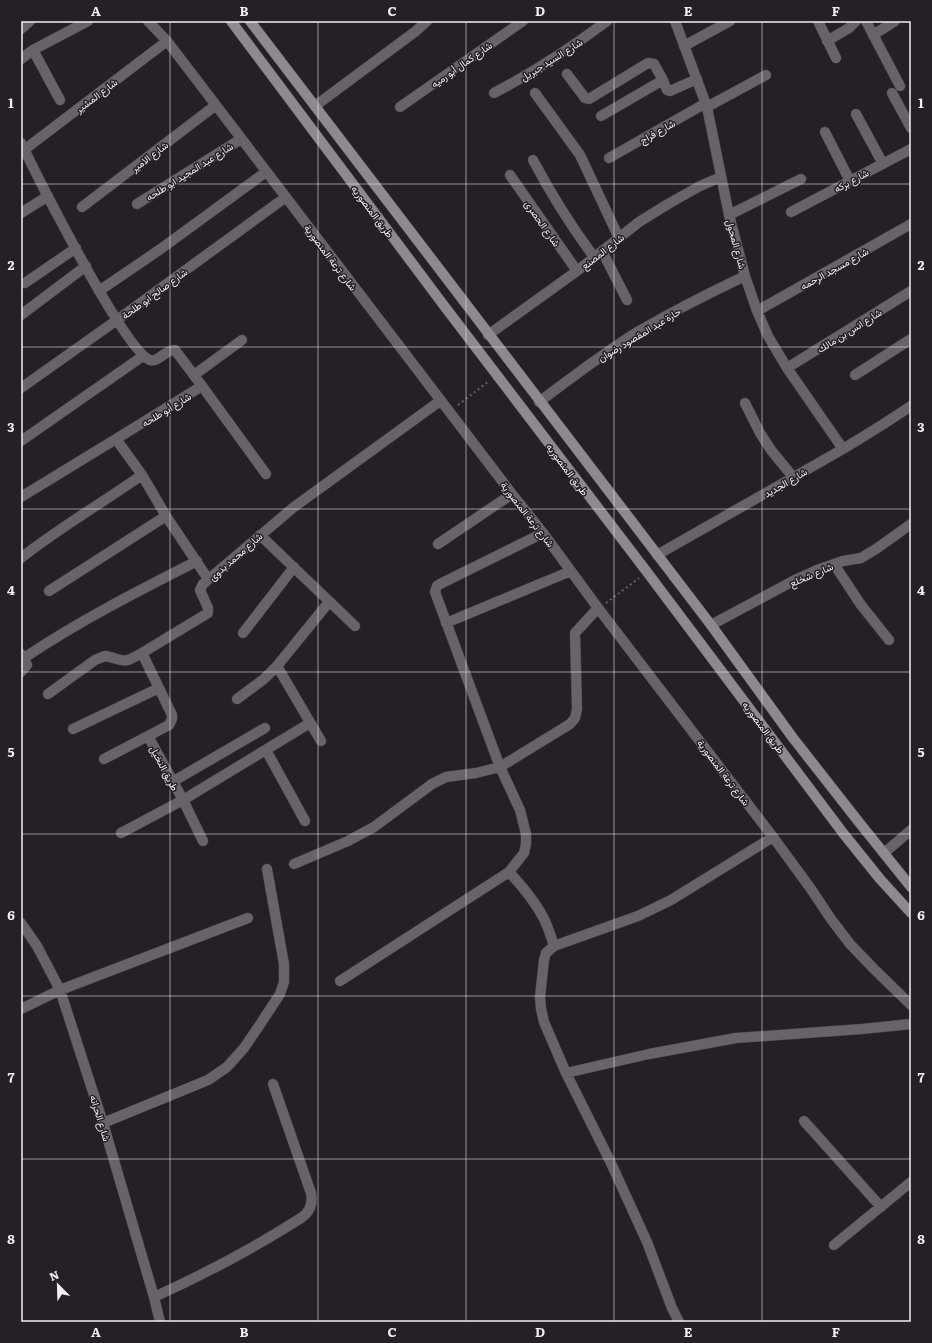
<svg xmlns="http://www.w3.org/2000/svg" width="932" height="1343" viewBox="0 0 932 1343" font-family="Literata,Vazirmatn,serif">
<style>
.lines{fill:none;stroke-linecap:round;stroke-linejoin:round}
.minor-casing{stroke:#413d43;stroke-width:11}
.secondary-casing{stroke:#413d43;stroke-width:11}
.path{stroke:#646166;stroke-width:2;stroke-dasharray:2 3;stroke-linecap:butt}
.minor{stroke:#666467;stroke-width:10}
.secondary{stroke:#8d8a8f;stroke-width:10}
.grid{fill:none;stroke:#f2eff3;stroke-width:1;stroke-opacity:0.55}
.labels{text-anchor:middle;dominant-baseline:central;stroke-width:3;stroke-linejoin:round;paint-order:stroke}
.street-label{font-size:10px;fill:#f2eff3;stroke:#242026}
.neatline{fill:none;stroke:#f2eff3;stroke-width:1.5}
.grid-label{font-size:13px;text-anchor:middle;font-weight:bold;fill:#f2eff3}
</style>
<rect width="100%" height="100%" fill="#242026"/>
<g class="lines">
<!-- minor casing -->
<g class="minor-casing">
<path id="minor" d="M148,21L167,41L512,494L543,533L598,608L773,837L811,889L831,919L850,944L875,970L911,1005
M675,21L707,107L729,215L745,276L757,311L768,336L787,368L843,449
M818,21L836,58
M866,21L900,86
M21,29L30,21
M873,35L895,21
M827,41L849,28L856,21
M684,46L730,21
M33,50L88,21
M21,59L33,50L60,100
M567,74L585,98L589,99L648,63L654,64L663,80
M494,93C534,72 571,48 607,21
M535,93L580,155L619,238
M892,93L911,128
M315,106L416,31L427,21
M400,107L523,21
M707,107L766,75
M856,114L883,164
M601,116L663,80L667,90L670,91L697,79
M825,132L850,181
M21,143C37,176 124,350 150,360C158,363 166,349 175,350L202,386L116,439L142,475C102,503 59,528 21,558
M24,150L167,41
M609,158L706,103
M533,160C551,194 571,226 594,257
M510,175L577,271
M137,204L241,139
M82,207L216,105
M791,212L911,149
M21,213L48,196
M729,215L801,179
M602,251L627,300
M25,283L76,248
M99,291L162,248L266,172
M757,311L911,224
M21,315L86,266
M488,335L577,271L639,222L668,204L700,186L721,177
M787,368L911,291
M194,375L242,340
M855,375L911,339
M202,386L266,474
M21,388L117,320L286,197
M539,402C572,377 605,352 639,331C674,311 709,293 745,276
M745,403L760,433L771,450L793,477
M21,441L143,356
M142,475L166,516L208,579
M21,497L116,439
M260,535L355,626
M438,544L512,494
M657,555L843,449L882,425L911,406
M834,564L861,605L889,640
M49,591L166,516
M446,623L571,571
M711,625L795,580L817,570L843,561L861,558L876,549L911,524
M243,633L294,567
M21,654L24,658L27,665L21,672
M24,658C79,621 138,591 197,561
M277,666L321,741
M48,694L95,660L105,656C126,660 121,665 142,653
M237,699L264,679L277,666L329,602
M73,729L159,688
M148,736L183,800L203,841
M266,750L305,821
M104,759L169,725L172,719V715L142,653L208,613V608L200,590L203,584L294,507L440,401
M172,782L265,728
M121,833L183,800L310,723
M884,853L911,830
M294,864L348,841L374,827L432,784L446,777L476,773L500,767L570,724L575,718L577,709L575,633L598,608
M509,872C522,886 534,900 543,917C548,926 551,937 554,946
M21,923L37,946L60,990L103,1123L154,1297L160,1322
M340,981L509,872L524,853L526,844V834L520,810L500,767L435,592L437,586L440,584L543,533
M21,1009L60,990L248,918
M566,1073L649,1054L736,1038L862,1029L911,1024
M804,1121L881,1207
M103,1123L208,1080L227,1067L244,1048L259,1026L280,994L284,982V964L267,869
M834,1245L911,1182
M154,1297C205,1274 254,1248 301,1218C310,1212 313,1204 311,1193L273,1084
M679,1322L672,1308L647,1242L610,1161L566,1073L544,1022L541,1009L540,997L544,960L546,953L554,946L638,916L671,900L773,837"/>
</g>
<!-- secondary casing -->
<g class="secondary-casing">
<path id="secondary" d="M231,21L445,307L647,572L843,833L880,879L911,913
M250,21L711,625L793,738L858,821L911,887"/>
</g>
<!-- path -->
<path class="path" d="M458,405L489,381
M606,603L639,578"/>
<!-- minor -->
<use href="#minor" class="minor"/>
<!-- secondary -->
<use href="#secondary" class="secondary"/>
</g>
<!-- grid -->
<path class="grid" d="M170,21V1322M318,21V1322M466,21V1322M614,21V1322M762,21V1322M21,184H911M21,347H911M21,509H911M21,672H911M21,834H911M21,996H911M21,1159H911"/>
<g class="labels">
<!-- street labels -->
<g class="street-label">
<text transform="translate(551 59) rotate(-32)">شارع السيد جبريل</text>
<text transform="translate(461 64) rotate(-35)">شارع كمال أبو رميه</text>
<text transform="translate(96 95) rotate(-37)">شارع المشير</text>
<text transform="translate(657 131) rotate(-29)">شارع فراج</text>
<text transform="translate(149 156) rotate(-37)">شارع الامير</text>
<text transform="translate(189 171) rotate(-32)">شارع عبد المجيد ابو طلحه</text>
<text transform="translate(851 180) rotate(-28)">شارع بركه</text>
<text transform="translate(373 211) rotate(53)">طريق المنصوريه</text>
<text transform="translate(543 223) rotate(55)">شارع الحصرى</text>
<text transform="translate(737 244) rotate(75)">شارع المحول</text>
<text transform="translate(602 251) rotate(-38)">شارع المصنع</text>
<text transform="translate(331 257) rotate(53)">شارع ترعة المنصورية</text>
<text transform="translate(834 268) rotate(-29)">شارع مسجد الرحمه</text>
<text transform="translate(154 293) rotate(-36)">شارع صالح ابو طلحة</text>
<text transform="translate(849 330) rotate(-32)">شارع انس بن مالك</text>
<text transform="translate(639 334) rotate(-31)">حارة عبد المقصود رضوان</text>
<text transform="translate(166 409) rotate(-31)">شارع أبو طلحه</text>
<text transform="translate(568 469) rotate(53)">طريق المنصوريه</text>
<text transform="translate(785 482) rotate(-30)">شارع الجديد</text>
<text transform="translate(528 514) rotate(52)">شارع ترعة المنصورية</text>
<text transform="translate(235 556) rotate(-41)">شارع محمد بدوى</text>
<text transform="translate(811 574) rotate(-23)">شارع شخلع</text>
<text transform="translate(764 727) rotate(53)">طريق المنصوريه</text>
<text transform="translate(165 768) rotate(62)">طريق النخيل</text>
<text transform="translate(724 772) rotate(53)">شارع ترعة المنصورية</text>
<text transform="translate(101 1118) rotate(73)">شارع الحرانه</text>
</g>
</g>
<!-- border -->
<rect width="932" height="1343" fill="none" stroke="#242026" stroke-width="44"/>
<!-- north arrow -->
<g transform="translate(58 1285) rotate(337)" stroke="#242026" stroke-width="3" paint-order="stroke">
<path d="M0-3L7 15L0 10L-7 15Z" fill="#f2eff3"/>
<text y="-6" font-size="11" font-weight="bold" text-anchor="middle" fill="#f2eff3">N</text>
</g>
<rect x="22" y="22" width="888" height="1299" class="neatline"/>
<g class="grid-label">
<text x="96" y="16">A</text>
<text x="244" y="16">B</text>
<text x="392" y="16">C</text>
<text x="540" y="16">D</text>
<text x="688" y="16">E</text>
<text x="836" y="16">F</text>
<text x="11" y="108">1</text>
<text x="921" y="108">1</text>
<text x="11" y="270">2</text>
<text x="921" y="270">2</text>
<text x="11" y="432">3</text>
<text x="921" y="432">3</text>
<text x="11" y="595">4</text>
<text x="921" y="595">4</text>
<text x="11" y="757">5</text>
<text x="921" y="757">5</text>
<text x="11" y="920">6</text>
<text x="921" y="920">6</text>
<text x="11" y="1082">7</text>
<text x="921" y="1082">7</text>
<text x="11" y="1244">8</text>
<text x="921" y="1244">8</text>
<text x="96" y="1337">A</text>
<text x="244" y="1337">B</text>
<text x="392" y="1337">C</text>
<text x="540" y="1337">D</text>
<text x="688" y="1337">E</text>
<text x="836" y="1337">F</text>
</g>
</svg>
